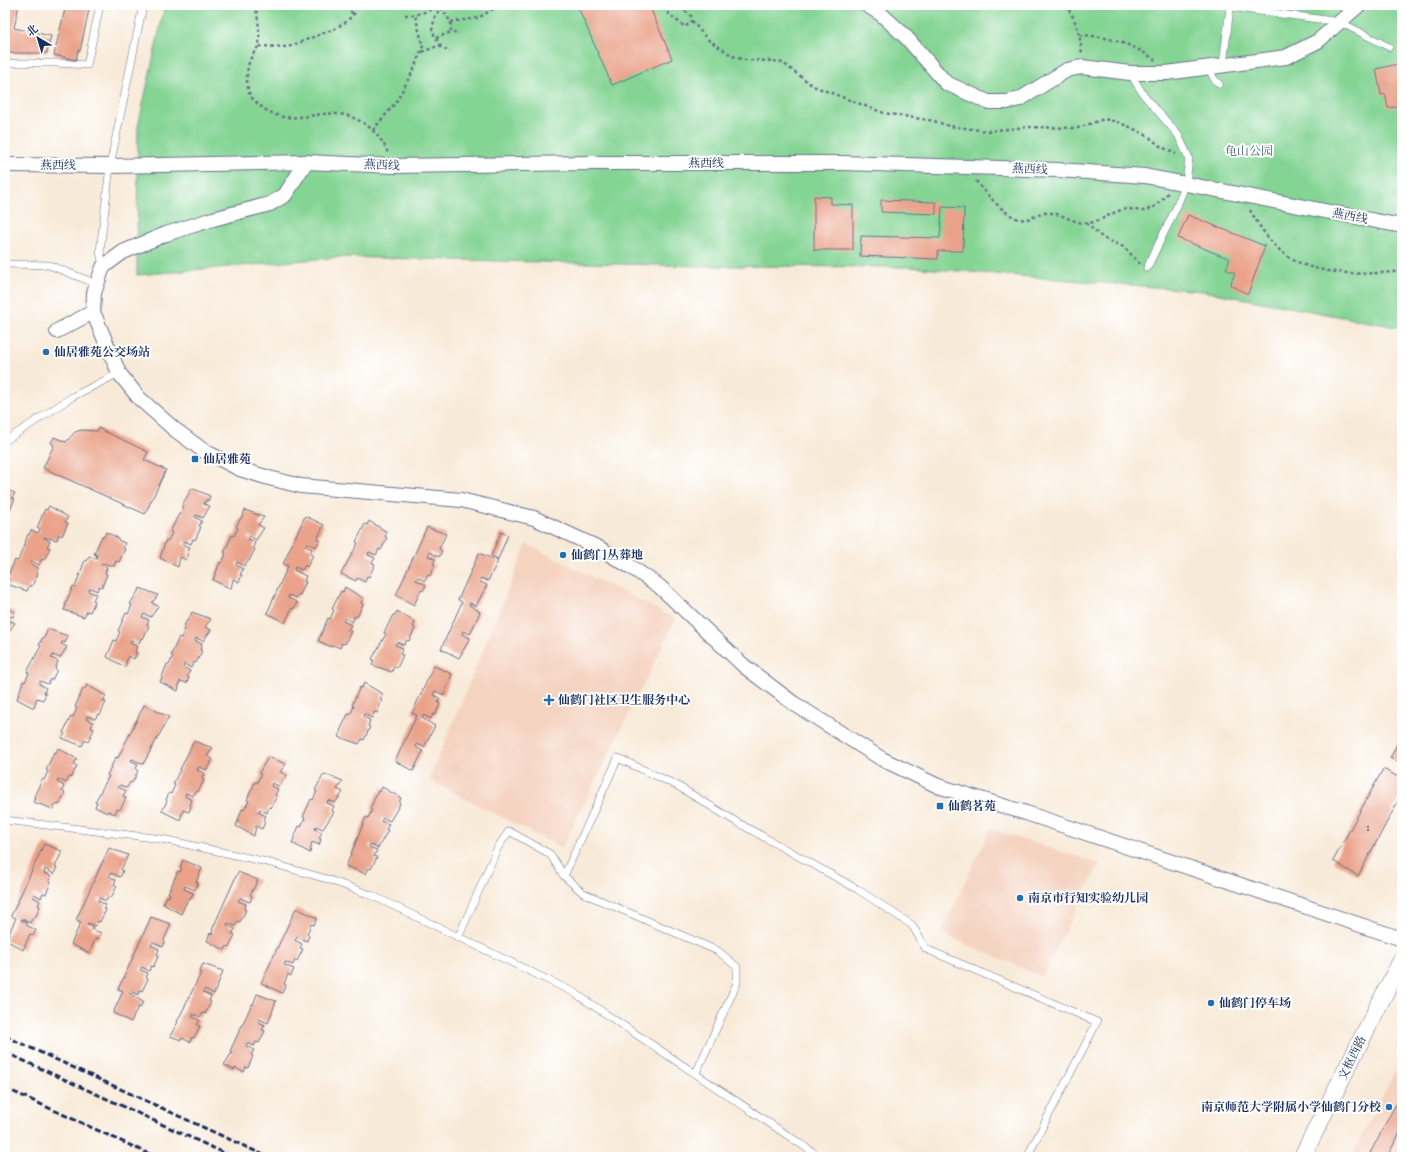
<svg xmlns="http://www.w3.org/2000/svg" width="1407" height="1162" viewBox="0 0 1407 1162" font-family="Alegreya,'Noto Serif SC',serif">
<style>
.built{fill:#f5d3c1}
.green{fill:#84d494;stroke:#508279}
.building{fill:#eaa38a}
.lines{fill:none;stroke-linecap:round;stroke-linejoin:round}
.service-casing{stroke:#687089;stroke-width:8}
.minor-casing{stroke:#687089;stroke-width:16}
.tertiary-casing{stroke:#687089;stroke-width:18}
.path{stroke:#687089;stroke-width:2.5;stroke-dasharray:3 3;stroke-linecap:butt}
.service{stroke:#fff;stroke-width:7}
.minor{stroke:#fff;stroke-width:14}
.tertiary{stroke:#fff;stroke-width:17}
.rail{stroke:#1b2f5e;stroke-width:3;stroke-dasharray:6 3;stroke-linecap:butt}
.poi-dot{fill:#1f6fb2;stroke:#fff;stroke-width:1.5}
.labels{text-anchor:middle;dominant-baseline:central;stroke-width:4;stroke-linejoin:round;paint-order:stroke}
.number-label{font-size:10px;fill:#4f4c69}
.park-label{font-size:12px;fill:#3a616e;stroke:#fff}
.street-label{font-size:12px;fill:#1b2f5e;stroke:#fff}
.poi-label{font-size:12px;font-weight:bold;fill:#1b2f5e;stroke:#fff;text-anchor:start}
</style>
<rect width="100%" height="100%" fill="#fff"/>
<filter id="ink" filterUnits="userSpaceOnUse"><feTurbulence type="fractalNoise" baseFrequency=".025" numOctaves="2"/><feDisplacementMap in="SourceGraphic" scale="8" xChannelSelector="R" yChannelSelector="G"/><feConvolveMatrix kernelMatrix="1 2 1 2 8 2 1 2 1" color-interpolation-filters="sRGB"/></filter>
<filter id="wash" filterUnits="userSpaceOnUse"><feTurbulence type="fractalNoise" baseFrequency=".012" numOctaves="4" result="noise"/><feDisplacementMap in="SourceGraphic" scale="16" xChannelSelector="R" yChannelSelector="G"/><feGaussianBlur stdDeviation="0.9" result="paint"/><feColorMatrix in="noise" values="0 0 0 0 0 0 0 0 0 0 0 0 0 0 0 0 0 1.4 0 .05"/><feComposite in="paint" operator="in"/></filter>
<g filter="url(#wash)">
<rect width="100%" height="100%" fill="#f8ead8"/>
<!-- built -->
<path class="built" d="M527,544L676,619L562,848L429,780Z
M990,829L1099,864L1042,977L941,933Z
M1402,1058V1157H1351Z"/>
<!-- green -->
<path class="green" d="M165,5H1402V328L1203,291L910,267L701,266L340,257L137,275L138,127Z"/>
<g id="blocks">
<!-- building -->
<path class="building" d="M5,5H19L14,28L51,36L47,53H5Z
M66,5H90L80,51L78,50L76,60L54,55Z
M577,5H649L672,59L612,85Z
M1402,63V106L1388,108L1385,94L1381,95L1376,69Z
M814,196L831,197V204L853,205V250H814Z
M881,200L936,202V214L881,212Z
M942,207L964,208L963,251H938V259L860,256L861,236L940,238Z
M1188,215L1265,246L1248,294L1230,285L1235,273L1226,269L1230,259L1178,238Z
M98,428L148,452L144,460L166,470L145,514L43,468L54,445L51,443L54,437L66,442L75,432L81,430L97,431Z
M5,486L8,487L7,490L15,493L12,498L15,499L9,512L6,510L5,513Z
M192,488L210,496L208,501L206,500L204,504L210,506L203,518L196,515L195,517L202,521L199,526L201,527L195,540L193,539L191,544L184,541L182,544L190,547L187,553L189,554L186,560L180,557L178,567L160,558L166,540L168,541L172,533L170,532L179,514H181L184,506L182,505Z
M49,506L68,517L65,522L68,523L62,536L59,534L57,540L44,537V538L50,541L47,547L50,548L44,560L42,559L39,565L32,561L31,564L38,568L36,573L38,574L32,586L30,585L27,591L7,584L9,579L7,578L15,560L18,561L28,534L29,535L31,530L38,533L40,529L37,528L45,509L47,510Z
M245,510L264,517L258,525L264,528L256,540L249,536L248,539L255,542L253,548L255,549L249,561H247L244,566L237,562L236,565L243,569L240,575H242L239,582L233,579L231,589L213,580L220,562L222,563L226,554L224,553L232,535L234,536L238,528L236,527L240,519H241Z
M305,516L324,525L317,539L320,540L316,547L307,543L305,546L312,549L310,554L313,555L307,567L305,565L302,570L295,567L294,570L306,576L304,582H306L300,595L299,594L296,598L289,595L288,598L297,602L294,609L292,608L285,623L267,613L288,566L283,564Z
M369,521L387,532L385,537L387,538L381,550L379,549L376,555L369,552L368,555L375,558L372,563L375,564L369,577L367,576L365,582L357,578L356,581L341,574L358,543L356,542L365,524L367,525Z
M427,527L446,534L439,549L442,551L439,557L430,552L428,556L435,559L433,564L435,565L430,576L428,575L425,581L418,577L416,580L426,585L423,591L421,590L414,605L396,595Z
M106,532L118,538V540L125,543L123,548L125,549L119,562L116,561L114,566L102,563L101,565L107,567L105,573L107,574L102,587L99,586L97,591L90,588L88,591L96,594L93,600L95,601L90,612L87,611L84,617L64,610L66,605H65L73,586L75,587L85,560L87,561L89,556L96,559L97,555L94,554L102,536L104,537Z
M501,532L508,535L498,559L491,556Z
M479,553L498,561L488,581L481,578L480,582L487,585L476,606L470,603L469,605L480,612L470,634L463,631L462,634L470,638L459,658L441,649L462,602L458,600Z
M345,587L363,598L361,603L363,604L357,617L355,616L352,622L345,618L343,621L351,625L348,630L351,631L345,644L342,643L340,648L333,645L332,647L318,641L328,618L330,619L334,610L332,609L341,591L343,592Z
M140,588L158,595L152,603L158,606L151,617L144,614L142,617L149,620L147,625L149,626L143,639L141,638L139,643L131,640L130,643L137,646L135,652L137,653L134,659L128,656L125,667L107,657L114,640L116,641L120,632L118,631L126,613L128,614L132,605L130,604Z
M5,608L15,612L13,617L10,616L8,620L15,623L7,634L5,633Z
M397,611L415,622L413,627L415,628L409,641L407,640L404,645L397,642L395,645L403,648L400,654L403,655L397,668L394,666L392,672L372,665L374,660L372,659L386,634L384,633L393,615H395Z
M192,612L211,619L205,627L211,630L203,641L196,638L195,641L202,644L200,650L202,651L196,663L194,662L191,668L184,664L183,667L190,671L187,676L189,677L187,683L180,681L178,691L160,682L167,664L169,665L173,656L171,655L179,637L181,638L185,629L183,628L187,620L188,621Z
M48,629L68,636L65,643L62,642L61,644L67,647L60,658L53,655L51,658L58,661L55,669L57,670L52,680L50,679L48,684L40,681L39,684L46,688L44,693L46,694L43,700L37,698L34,708L17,699L23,681L25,682L29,673L27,672L41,646L39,645L43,637L44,638Z
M434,666L452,674L444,695L435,691L433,695L440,698L438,703L440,704L435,715L433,714L431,719L423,715L422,718L435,726L424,747L417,744L416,747L423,751L413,771L395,761L417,715L412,713Z
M364,683L383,694L380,699L382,700L377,713L374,712L372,718L364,714L363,717L370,720L368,726L370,727L364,740L362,739L359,744L339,737L341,732L340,731L348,714L350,715L354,706L352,705L360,687L362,688Z
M87,685L106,696L103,701L106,702L100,715L98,714L95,719L87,716L86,719L93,722L91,728L94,729L88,742L85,740L82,746L62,738L65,734L63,733L71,716L73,717L77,708L75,707L83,689H85Z
M144,705L169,717L143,764L132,759L131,761L138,764L136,769L138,771L132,783L130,782L127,788L120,785L118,787L126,791L123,796L126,798L120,810L117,809L115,814L108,811L107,813L95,807L97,802H95L109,776L107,775L116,757L118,758Z
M1402,735V764L1390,758Z
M194,741L213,748L207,756L213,759L206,770L199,767L197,770L204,773L202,779L204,780L198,792L196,791L193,796L186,793L185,796L192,800L190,805L191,806L189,812L183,810L180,820L162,811L167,801L166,800L169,793L171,794L175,785L173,784Z
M58,748L77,759L74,764L77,766L71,778L69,777L66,783L58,779L57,782L64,786L62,791L65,793L59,805L56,804L53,809L33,802L36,797H34L42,779L44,780L48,771L46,770L54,752L56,753Z
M268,757L286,764L280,772L287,775L279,786L272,783L271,786L278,789L275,795L277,796L271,808L269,807L267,813L260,809L258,812L266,816L263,821L265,822L262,829L256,826L254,836L236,826L242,809L244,810L249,801L247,800L255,782L257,783L261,774L259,773Z
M1383,769L1402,779V794L1358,876L1333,861Z
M324,774L343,781L337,789L343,792L335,803L328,800L327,803L334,806L332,811L334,812L323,829L316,826L315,829L322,832L319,838L321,839L319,845L312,842L310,853L292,843L299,826L301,827L305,818L303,817L311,799L313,800L317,791L315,790Z
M382,787L401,798L399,803L400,804L390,821L383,818L381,821L389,824L386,829L388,830L378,848L370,844L369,847L377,850L374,856L377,857L371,869L369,868L366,874L346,866L366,817L368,818L372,810L370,809L378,791L380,792Z
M44,844L62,851L55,867H57L54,874L45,869L44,873L51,876L49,881L51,882L46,894L43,893L41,898L34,894L33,897L40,901L38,905L40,906L35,918L33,917L30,923L22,919L21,920L27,923L26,925L36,930L33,936L30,934L23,950L6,940L16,918L11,916Z
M109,848L128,855L121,870L123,871L120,877L111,873L109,876L116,880L114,884L117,886L111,898L109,896L106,901L99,898L98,901L106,905L104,909L106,910L100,922L98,921L96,926L88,923L87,924L93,927L91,929L101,933L98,939L96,938L89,953L71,944L81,922L76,920Z
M183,860L202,868L196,882L198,883L195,890L185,886L184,889L193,893L190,900L188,899L181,914L163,904L167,896L169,897L170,893H168L178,871L180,872L182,869L180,868Z
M238,872L258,880L250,895L252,896L250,902L240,898L238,901L246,904L244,909L246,910L240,922L238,921L235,926L228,923L227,925L235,929L232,934L235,935L229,947L227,946L225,950L207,941L210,933L212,934L213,931L212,930Z
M296,908L317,918L314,925L311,924L307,934L309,935L307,941L297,937L295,940L302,944L300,948L303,949L297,961L295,960L293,965L285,962L284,965L294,969L291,976L288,974L284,984L286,985L282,993L261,983Z
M151,917L171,924L164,940L165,941L163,947L153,942L151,945L159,949L157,954L159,955L153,967L151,966L149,971L142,967L140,970L148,973L146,978L148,979L142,991L140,990L138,995L130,991L129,993L143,1002L140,1008L138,1007L131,1022L113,1013L123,991L118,989L124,977L125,978V975Z
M203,964L223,971L214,994L205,989L203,992L211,996L209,1001L211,1002L205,1014L203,1013L200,1017L193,1014L192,1017L200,1020L197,1025L200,1026L194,1038L192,1037L190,1042L182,1038L181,1040L170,1036L178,1022H177L201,973L199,972Z
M257,994L276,1001L268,1023L259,1019L258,1022L265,1025L262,1030L265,1031L259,1043L256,1042L254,1046L247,1043L246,1046L254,1050L251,1055L253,1056L248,1068L246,1067L244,1072L235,1068L234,1070L224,1065L232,1052L230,1051L252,1004L253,1005Z
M1402,1092V1129L1389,1153L1396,1157H1368Z"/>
</g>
</g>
<g filter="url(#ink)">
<use href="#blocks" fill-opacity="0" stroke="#687089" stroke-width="1"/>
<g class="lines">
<!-- service casing -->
<g class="service-casing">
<path id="service" d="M5,63H57L87,65L100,5
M1223,65L1230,7L1340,22L1389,47
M1209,68L1214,79L1219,84
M1130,73L1143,94L1178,135L1189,158L1186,183L1177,206L1147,268
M5,264L49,265L97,284
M103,267L100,251L110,166L143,5
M5,441L72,397L119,373
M5,820L162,839L267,862L327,879L371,895L573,992L820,1157
M564,876L618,758L676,785L735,821L857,889L912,925L926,949L1097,1022L1027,1157
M458,938L498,847L509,831L550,854L564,876L583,893L718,951L737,967V983L696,1073"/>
</g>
<!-- minor casing -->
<g class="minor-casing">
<path id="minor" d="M867,5L881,14L906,37L946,83L988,102H1007L1020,99L1067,70L1082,67L1130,73H1166L1286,57L1318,41L1359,5
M306,162L285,195L270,204L213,219L166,234L123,252L103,267L94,293L93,312L119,373L139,398L174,429L204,451L240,469L269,478L301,486L461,500L534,518L599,548L631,567L659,586L744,666L793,703L882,759L938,786L1026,813L1402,939
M5,165L110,166L306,162L392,166L590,163H842L1058,170L1145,176L1402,226
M57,331L93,312"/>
</g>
<!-- tertiary casing -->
<g class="tertiary-casing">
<path id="tertiary" d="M1302,1157L1402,959"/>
</g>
<!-- path -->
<path class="path" d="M255,5C258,17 260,32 259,44C258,48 255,51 253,54C246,65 245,83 250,95C253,100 259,105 263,108C289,127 311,111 339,114C360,116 382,134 388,154
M340,5L354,14
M429,5L441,8L451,22V32
M658,5L685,27L692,21L691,16L685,11L686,5
M1065,5C1077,19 1080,36 1082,54
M405,15H415L437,8
M692,21L707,39L733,56L745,60L774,61L783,63L813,86L884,113L934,121L949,126L987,131L1028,127L1078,128L1104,119L1117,122L1130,127L1148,136L1160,146L1176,154
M451,22L478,18L500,5
M1080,35C1106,36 1134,44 1155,60
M436,38L451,32L459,33
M259,46L288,47L334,29L346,22L354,14L357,5
M439,46L450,52
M422,52L440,45L432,31L435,16L444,5
M373,130L396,102L413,71L423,46L415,15
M976,181C985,192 1004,215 1019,219C1029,221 1035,215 1045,213C1060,211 1071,223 1086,223C1100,223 1112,211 1126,209C1133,208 1140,213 1147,210C1156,207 1162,200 1168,193
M1250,210C1258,225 1270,242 1283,253C1312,277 1368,275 1402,271
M1086,223L1103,238L1124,247L1140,264"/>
<!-- service -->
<use href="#service" class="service"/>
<!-- minor -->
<use href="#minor" class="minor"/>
<!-- tertiary -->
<use href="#tertiary" class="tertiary"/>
<!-- rail -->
<path class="rail" d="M5,1036L268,1157
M5,1052L233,1157
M5,1088L156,1157"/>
</g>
</g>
<!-- markers -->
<g class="poi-dot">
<circle cx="46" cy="352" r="4"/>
<rect x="191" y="455" width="8" height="8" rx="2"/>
<circle cx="563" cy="555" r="4"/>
<path d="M547 694h4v4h4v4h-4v4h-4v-4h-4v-4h4z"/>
<rect x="936" y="802" width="8" height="8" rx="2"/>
<circle cx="1020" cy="898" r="4"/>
<circle cx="1211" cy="1003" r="4"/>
<circle cx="1389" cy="1107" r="4"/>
</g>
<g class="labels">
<!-- number labels -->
<g class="number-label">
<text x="1368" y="827">1</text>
</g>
<!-- park labels -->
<g class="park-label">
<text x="1249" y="151">龟山公园</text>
</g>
<!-- street labels -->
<g class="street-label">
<text x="706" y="163">燕西线</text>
<text x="58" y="165">燕西线</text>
<text transform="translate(382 165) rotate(2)">燕西线</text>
<text transform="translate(1030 169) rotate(2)">燕西线</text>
<text transform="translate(1350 216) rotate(11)">燕西线</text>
<text transform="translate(1352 1058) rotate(-64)">文枢西路</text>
</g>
<!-- poi labels -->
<g class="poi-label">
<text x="54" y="352">仙居雅苑公交场站</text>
<text x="203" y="459">仙居雅苑</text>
<text x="571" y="555">仙鹤门丛葬地</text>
<text x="558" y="700">仙鹤门社区卫生服务中心</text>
<text x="948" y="806">仙鹤茗苑</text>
<text x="1028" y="898">南京市行知实验幼儿园</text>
<text x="1219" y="1003">仙鹤门停车场</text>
<text x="1381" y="1107" text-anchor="end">南京师范大学附属小学仙鹤门分校</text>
</g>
</g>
<!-- margin -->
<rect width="1407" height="1162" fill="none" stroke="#fff" stroke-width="20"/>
<!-- north arrow -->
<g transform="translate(38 38) rotate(322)" stroke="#ffffff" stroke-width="3" paint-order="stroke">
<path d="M0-3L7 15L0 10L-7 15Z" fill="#1b2f5e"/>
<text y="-6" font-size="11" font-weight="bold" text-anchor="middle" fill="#1b2f5e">北</text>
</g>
</svg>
